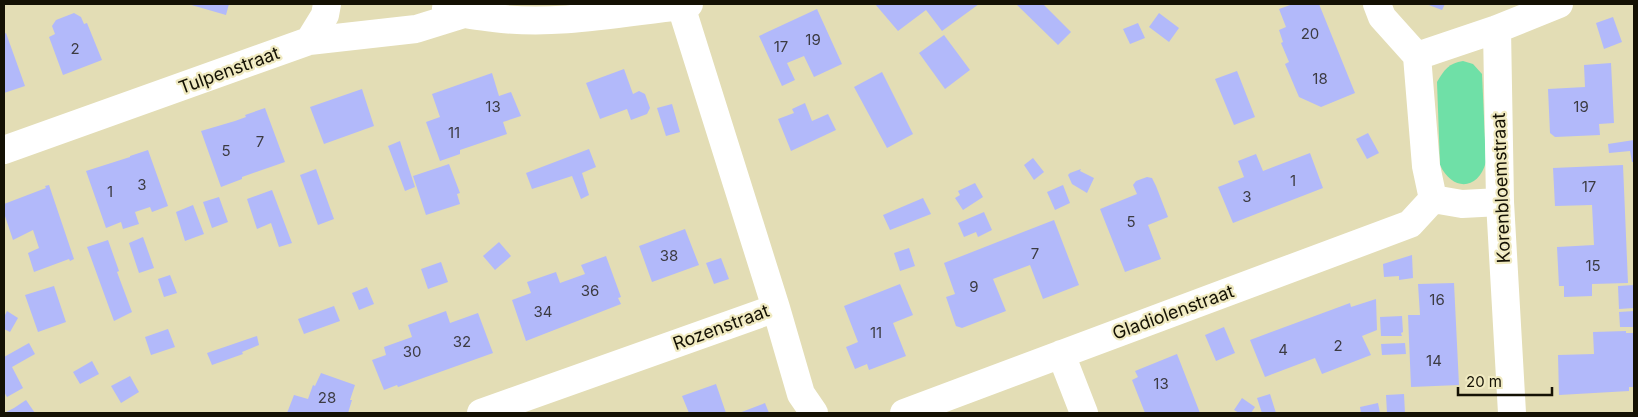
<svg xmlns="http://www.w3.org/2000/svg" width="1638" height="417" viewBox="0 0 1638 417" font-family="Inter,sans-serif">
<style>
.green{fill:#6fe0a7}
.building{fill:#b2b9fa}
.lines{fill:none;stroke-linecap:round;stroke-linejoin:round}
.minor{stroke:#fff;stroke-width:28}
.labels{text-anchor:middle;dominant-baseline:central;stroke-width:4.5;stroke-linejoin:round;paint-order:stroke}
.number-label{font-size:15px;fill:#3c3b42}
.street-label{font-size:18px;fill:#141104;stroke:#f0eac1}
</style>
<rect width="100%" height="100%" fill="#e3ddb5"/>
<!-- green -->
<path class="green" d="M1463,61L1473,64L1482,74L1486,162C1478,191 1452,191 1440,165L1437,82C1444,70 1449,63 1463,61Z"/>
<!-- building -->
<path class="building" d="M188,4H229L226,15Z
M875,4H979L942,31L926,10L898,31Z
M1016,4H1043L1071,32L1058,45Z
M1293,4H1319L1355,93L1321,107L1299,97L1285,64L1289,62L1281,43L1283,42L1279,30L1286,27L1279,9Z
M1426,4H1445L1442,10Z
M817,9L842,64L814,77L804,56L787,63L795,80L782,86L759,36Z
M74,13L81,17L84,24L87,23L102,60L63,75L49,37L55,34L52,26L56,20Z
M1159,13L1179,28L1169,42L1149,27Z
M1613,17L1622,42L1604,49L1596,23Z
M1138,23L1145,38L1130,44L1123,29Z
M6,33L25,86L4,93V34Z
M944,35L970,70L945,89L919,53Z
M1611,63L1614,123L1599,124L1600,135L1555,137L1550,133L1548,89L1585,87L1584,65Z
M624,69L633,94L639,91L645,94L650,108L647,114L631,120L627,109L600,119L586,83Z
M1237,71L1255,117L1234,125L1215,79Z
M882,72L913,134L887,148L854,87Z
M492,73L499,96L511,92L521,116L503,122L507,134L460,150V154L440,161L426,122L440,117L432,94Z
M362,89L374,126L324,144L310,107Z
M805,103L812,121L828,114L836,130L791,151L778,119L794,113L792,109Z
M672,104L680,132L666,136L657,108Z
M265,108L285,162L242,177V179L221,187L201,131L235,121L246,117L245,115Z
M1368,133L1379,153L1367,159L1356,139Z
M1634,140V162H1632L1630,151L1609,153L1608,144Z
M400,141L415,187L405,191L388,146Z
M589,149L596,167L582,173L589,195L581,199L572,176L532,189L526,173Z
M148,150L168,206L152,212L150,207L135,212L139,224L123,229L121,222L106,228L86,171L130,157V156Z
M1310,153L1323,188L1233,223L1218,187L1244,177L1238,161L1256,154L1263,171Z
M1033,158L1044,172L1034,180L1024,165Z
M449,164L460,193L457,194L460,204L426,215L413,176Z
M1623,165L1628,283L1592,284V296L1564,297V286H1559L1557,247L1594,245L1592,205L1555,206L1553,168Z
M316,169L334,219L318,225L300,175Z
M1081,169L1080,171L1094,178L1087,193L1072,184L1068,175L1070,173Z
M1147,177L1152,178L1156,186L1168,217L1148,225L1161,259L1125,272L1100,209L1137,194L1133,185L1136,181Z
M975,183L983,197L963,210L955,198L960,195L958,191Z
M49,185L74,259L70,261L69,259L34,272L28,253L39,248L33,230L13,240L4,213V204L46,188L45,186Z
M1063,185L1070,203L1055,210L1047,192Z
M272,190L292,243L279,247L271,223L257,229L247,199Z
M219,197L228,222L212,228L203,202Z
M923,198L931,214L890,230L883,215Z
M193,205L204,234L185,241L176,212Z
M984,212L992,230L978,237L976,232L964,237L958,223Z
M1054,220L1079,285L1043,299L1030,265L993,279L1006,311L962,328L956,326L946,297L955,294L944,263Z
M685,229L699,265L652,282L639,246Z
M143,237L154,268L139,273L129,243Z
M108,240L119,271L117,272L132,312L114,321L87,247Z
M499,242L511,256L495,270L483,256Z
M909,248L915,266L900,271L894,253Z
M1412,255L1413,278L1399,280V276L1384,277L1383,264Z
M606,256L621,297L618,298L621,304L526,341L512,300L531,293L527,282L556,272L560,283L585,274L581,265Z
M721,258L729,279L714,284L706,263Z
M441,262L448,282L428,289L421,269Z
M170,275L177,293L164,297L158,279Z
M1454,283L1459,385L1411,387L1408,315H1420L1418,284Z
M900,284L913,315L893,323L906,356L869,370L867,364L855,369L846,347L858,342L844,306Z
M1634,285V308L1619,309L1618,286Z
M54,286L66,322L38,332L25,295Z
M367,287L374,304L359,310L352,293Z
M1376,299L1377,330L1362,336L1371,355L1322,374L1315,358L1265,377L1250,340L1350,303L1351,307Z
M334,306L340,321L304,334L298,319Z
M7,311L18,318L10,332L4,329V317Z
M446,311L450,323L478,313L493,353L398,387L397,385L384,390L372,360L386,355L384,347L412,337L408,325Z
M1634,311V327H1620L1619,312Z
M1402,316L1403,332L1401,333L1402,336H1381L1380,317Z
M1224,327L1235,353L1216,361L1205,335Z
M168,329L175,347L151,355L145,337Z
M1626,331V333H1634V387H1629V391L1559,395L1558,355L1594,354L1593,332Z
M257,336L259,345L242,352L243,354L212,365L207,353Z
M29,343L35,354L12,367L23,388L7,397L4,392V357Z
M1405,343L1406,354L1382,355L1381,344Z
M1177,354L1200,413H1145L1132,380L1138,377L1135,371Z
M92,361L99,374L80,384L73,372Z
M321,373L355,385L350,400H352L348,413H287L294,395L308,399L313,385L315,386Z
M130,376L139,392L121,403L111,386Z
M716,384L726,413H689L682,396Z
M1270,394L1276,413H1262L1257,398Z
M1404,394L1405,413H1387L1386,395Z
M1242,398L1255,407L1251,413H1239L1234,410Z
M26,400L35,413H4L14,408Z
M765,403L769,413H739Z
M1378,403L1380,413H1361L1360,407Z"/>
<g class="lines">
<!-- minor -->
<path class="minor" d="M1377,4L1382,17L1417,56
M681,6L776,308L801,394L814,413
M446,8C463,15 476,16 494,18C556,26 619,13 681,6L689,4
M1497,29L1500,202L1512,413
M309,41L325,15L327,4
M1417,56L1497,29L1559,4
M1417,56L1426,166L1433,199
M4,150L309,41L416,29L461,15
M1061,354L1084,413
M481,413L776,308
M904,413L1410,224L1433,199L1462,204L1500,202"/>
</g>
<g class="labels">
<!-- number labels -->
<g class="number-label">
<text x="1310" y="33">20</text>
<text x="813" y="39">19</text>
<text x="781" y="46">17</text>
<text x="75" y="48">2</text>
<text x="1320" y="78">18</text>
<text x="493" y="106">13</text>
<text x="1581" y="106">19</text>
<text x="454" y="132">11</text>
<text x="260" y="141">7</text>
<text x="226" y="150">5</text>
<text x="1293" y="180">1</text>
<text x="142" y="184">3</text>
<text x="1589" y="186">17</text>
<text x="110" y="191">1</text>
<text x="1247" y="196">3</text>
<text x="1131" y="221">5</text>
<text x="1035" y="253">7</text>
<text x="669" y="255">38</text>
<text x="1593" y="265">15</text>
<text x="974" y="286">9</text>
<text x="590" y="290">36</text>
<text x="1437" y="299">16</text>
<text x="543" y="311">34</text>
<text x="876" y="332">11</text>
<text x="462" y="341">32</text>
<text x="1338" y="345">2</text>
<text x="1283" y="349">4</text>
<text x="412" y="351">30</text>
<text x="1434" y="360">14</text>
<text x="1161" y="383">13</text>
<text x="327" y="397">28</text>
</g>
<!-- street labels -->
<g class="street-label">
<text transform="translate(229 70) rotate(-20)">Tulpenstraat</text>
<text transform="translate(1501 188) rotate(-92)">Korenbloemstraat</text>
<text transform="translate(1173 312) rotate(-20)">Gladiolenstraat</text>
<text transform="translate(721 327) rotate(-20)">Rozenstraat</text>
</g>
</g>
<!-- border -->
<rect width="1638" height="417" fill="none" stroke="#141104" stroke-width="10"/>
<!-- scale -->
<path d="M1458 387v8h94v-8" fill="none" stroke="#141104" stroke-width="2.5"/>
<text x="1466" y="387" font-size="15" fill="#141104" stroke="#f0eac1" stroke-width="4" paint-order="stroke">20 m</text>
</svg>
